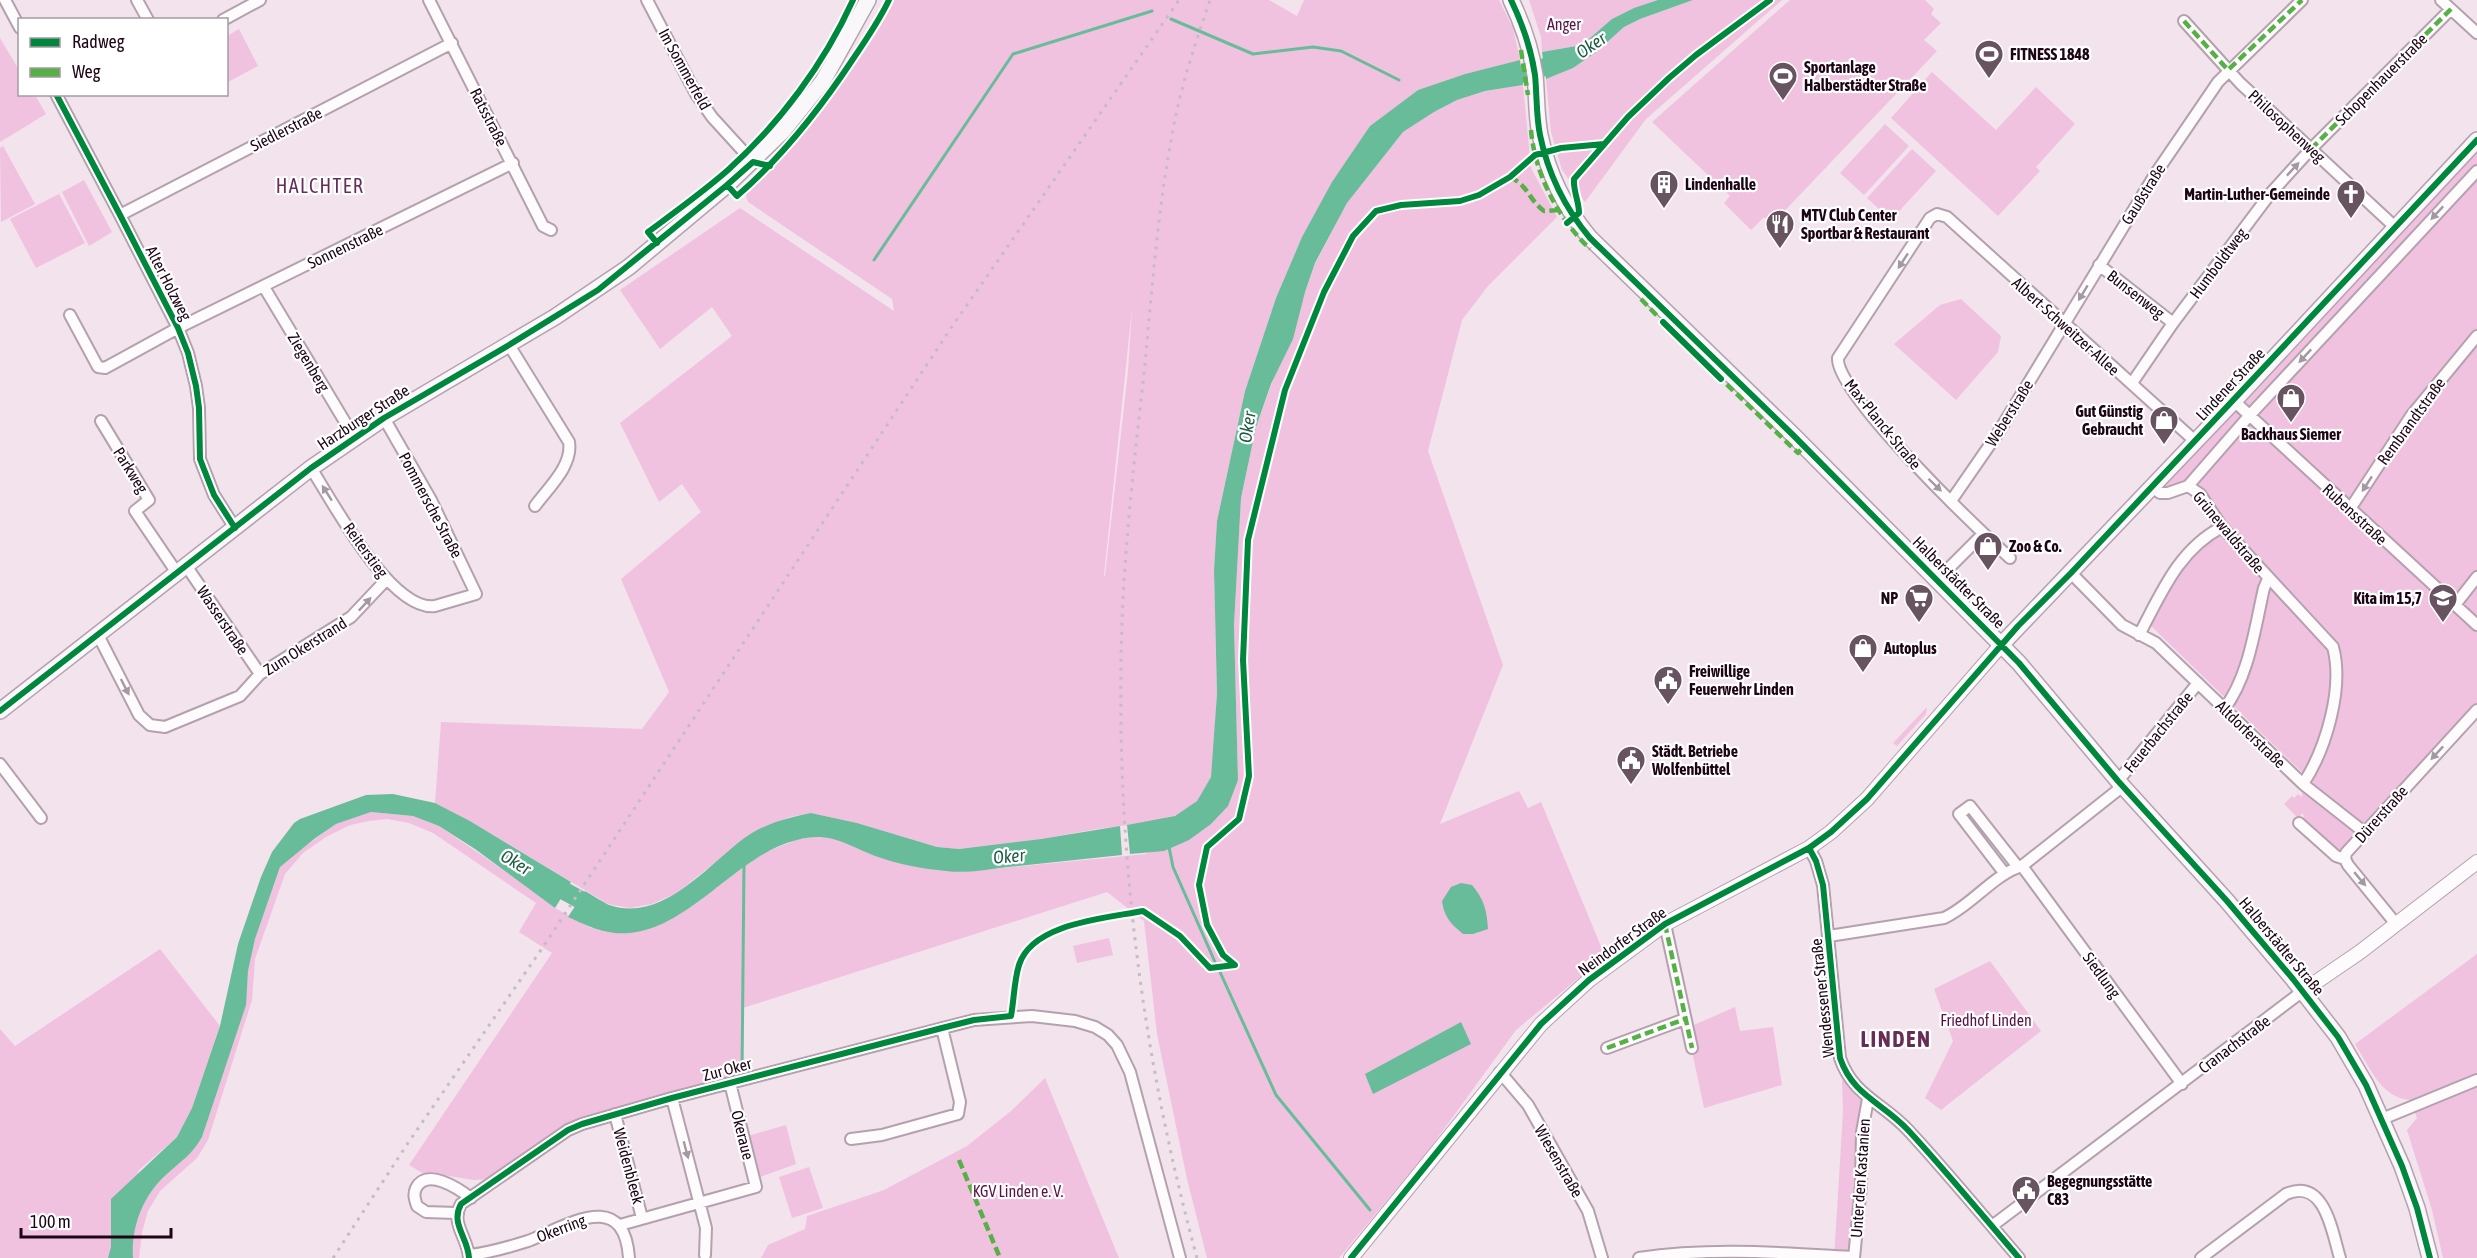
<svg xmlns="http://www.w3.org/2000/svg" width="2477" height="1258" viewBox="0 0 2477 1258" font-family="'Asap Condensed',sans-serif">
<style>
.green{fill:#f1c1e0;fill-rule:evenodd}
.water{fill:#68bc9a}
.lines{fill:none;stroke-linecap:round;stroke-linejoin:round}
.stream{stroke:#68bc9a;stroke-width:3}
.river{stroke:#68bc9a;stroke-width:18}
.minor-casing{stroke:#b4a1ae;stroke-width:14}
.tertiary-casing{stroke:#b4a1ae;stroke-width:16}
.secondary-casing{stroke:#b4a1ae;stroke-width:18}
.minor{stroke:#fdfbfc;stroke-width:10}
.tertiary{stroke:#fdfbfc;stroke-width:14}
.secondary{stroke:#f9f7fa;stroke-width:15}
.rail{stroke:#c3bec2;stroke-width:3;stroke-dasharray:3 6;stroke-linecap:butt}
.quiet{stroke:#55b045;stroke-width:4.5;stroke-dasharray:9 4.5;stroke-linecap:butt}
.cycleway-casing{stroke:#fff;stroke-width:10}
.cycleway{stroke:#00873e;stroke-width:6}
.oneway{fill:#a399a0}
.labels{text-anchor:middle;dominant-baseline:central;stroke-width:4.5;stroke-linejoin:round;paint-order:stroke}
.park-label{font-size:16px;fill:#5a1347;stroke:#fff}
.poi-label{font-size:16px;font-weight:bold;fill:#1d0516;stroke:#fff;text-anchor:start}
.street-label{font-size:16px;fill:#1d0516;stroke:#fff}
.water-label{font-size:18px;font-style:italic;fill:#1e5d41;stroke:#fff}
.quarter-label{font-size:20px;letter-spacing:1.5px;fill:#682c56;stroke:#fff}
.district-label{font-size:22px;font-weight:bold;letter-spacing:1.5px;fill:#682c56;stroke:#fff}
</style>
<rect width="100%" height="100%" fill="#f3e3ed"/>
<!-- green -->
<path class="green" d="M889,0H1269L1297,16L1304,0H1499L1513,28L1520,60L1465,74L1418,90L1370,126L1302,237L1276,298L1245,391L1217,521L1214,570L1217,694L1214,754L1211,777L1197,801L1175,816L1145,823L1097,829L1041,839L959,849L937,847L857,823L811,813L790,817L762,828L744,839L677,893L652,904L630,908L608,904L470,821L435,803L441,722L642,729L669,692L621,579L701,512L682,484L659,502L620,423L732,336L712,307L660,349L620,290L740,208L894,311L892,299L748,202L745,192C786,151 821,107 853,59C866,40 879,21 889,0ZM1132,309L1128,371L1105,576L1104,575Z
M1529,0H1659L1613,19L1582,45L1542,52L1541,37Z
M1693,0H1782L1646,119L1585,202L1562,170L1551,132L1546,79L1573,68L1595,53L1624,27L1640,19Z
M1790,0H1925L1934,9L1931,14L1941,23L1924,40L1937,51L1772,224L1764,217L1751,230L1724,203L1730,196L1652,122Z
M239,29L258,66L228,82L227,36Z
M0,38L19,70L20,94L35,95L46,114L0,142Z
M1932,72L1996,130L2036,87L2075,124L2036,167L2040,171L1998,216L1891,118Z
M1523,85L1531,168L1557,217L1488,286L1462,320L1428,451L1503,665L1440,824L1519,791L1528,808L1541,802L1605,956L1516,1030L1428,1151L1339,1258H1207L1187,1179L1157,1034L1144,921L1107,892L743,1008L742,1075L581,1120L490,1179L474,1180L437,1174L426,1175L409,1165L552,953L519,932L536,903L433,833L409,823L387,819L369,821L350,825L326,837L303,853L285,874L255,959L252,1000L208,1140L197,1158L160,1191L148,1211L142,1232L139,1258H133C131,1227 143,1195 167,1174C181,1161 192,1155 202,1137L245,1005L248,971L255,939L280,867L295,853L336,824L371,812L413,816L439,826L521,882L555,908L591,928L701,898L763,853L799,839L821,836L843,840L875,856L920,867L963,872L1146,854L1238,780L1234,625L1241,498L1256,427L1315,264L1347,203L1403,132L1434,112L1457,100L1485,91Z
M1885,124L1909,146L1864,195L1840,173Z
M2477,140V716L2348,856C2330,849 2305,834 2303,813L2298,818L2284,804L2292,796L2294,798L2298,794L2302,797V791L2312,782L2150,625V619L2194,545L2213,521L2188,486L2168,493L2152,487Z
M3,146L35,204L1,222L0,148Z
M1912,149L1936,171L1891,220L1867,198Z
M84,180L112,232L89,246L62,192Z
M59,194L85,243L36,268L10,219Z
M1961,299L2001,336L1998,352L1956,400L1894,344L1940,305Z
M1927,707L1926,714L1897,746L1893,743Z
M1109,938L1113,955L1077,963L1073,946Z
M160,949L220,1026L192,1108L177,1137L139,1170L108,1258H0V1029L15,1046Z
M2477,954V1258H2443L2432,1210L2407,1130L2417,1118L2410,1100C2381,1098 2369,1066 2355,1044Z
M1990,961L2041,1031L1941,1110L1925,1098L1953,1041L1934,989Z
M1735,1007L1740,1031L1773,1027L1782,1085L1704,1108L1687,1028Z
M1845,1072L1868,1099L1854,1258H1834L1843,1112L1842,1082Z
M1045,1078L1119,1258H761L768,1245L805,1229L807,1216L884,1190L967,1146L1011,1111Z
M786,1125L796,1164L760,1177L748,1136Z
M809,1167L823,1208L792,1218L779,1177Z"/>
<!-- water -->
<path class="water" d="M1658,0H1693L1640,19L1624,27L1595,53L1573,68L1546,79L1542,52L1582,45L1612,19L1634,8Z
M1520,60L1523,85L1485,91L1457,100L1434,112L1403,132L1347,203L1315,263L1305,292L1293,339L1271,384L1256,427L1241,498L1234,625L1238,780L1228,806L1211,824L1189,840L1164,851L1130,854L1127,825L1175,816L1197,801L1211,777L1217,694L1214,570L1217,521L1245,391L1276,298L1302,237L1332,182L1370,126L1418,90L1465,74Z
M393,794L435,803L470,821L571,882L555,908L475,849L439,826L413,816L371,812L336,824L314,839L280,867L255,939L248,971L246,1005L202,1137C192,1155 181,1161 167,1174C143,1195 131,1227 133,1258H108L111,1247V1199L177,1137L192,1108L220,1026L238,944L261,877L272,852L294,823L300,819L366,795Z
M811,813L857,823L937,847L959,849L1041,839L1120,826L1122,855C1087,859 1053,862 1018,866C994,868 970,874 946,871C923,869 897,864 875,856C846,845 831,831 797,840C733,855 684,939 615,933C598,931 583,924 568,917L585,891C593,895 601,902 609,905C662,923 706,867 743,839C763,824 787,818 811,813Z
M1461,883L1472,885C1484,899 1487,911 1488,929L1473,934H1463C1451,924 1444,917 1442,901L1451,887Z
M1461,1022L1471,1044L1373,1094L1365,1074Z"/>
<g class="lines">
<!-- stream -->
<path class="stream" d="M1171,19L1253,54L1313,47L1341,51L1399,80
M874,260L1013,54L1152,11
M1169,847L1173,867L1215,962
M1220,972L1276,1095L1370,1210
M742,1075L744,864"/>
<!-- river -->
<path class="river" d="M1499,75L1522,74L1568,60
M544,880L601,911"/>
<!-- minor casing -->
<g class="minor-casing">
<path id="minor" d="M5,0L20,28
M137,0L148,20
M429,0L543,226L551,230
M647,0L696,94L712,117L753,162
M2441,0L2477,33
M223,20L260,0
M2184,21L2240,83L2395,227
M56,94L120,215L178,328L188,353L196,386L199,408L200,459L214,495L235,528
M120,215L452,43
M2099,265L2173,323
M264,287L354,437
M70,315L98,367L105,368L178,328L513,163
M509,345L569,442C573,466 548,488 535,506
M2132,383L2173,323L2270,194L2311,149L2451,9
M2234,401L2477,625
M101,421L149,500L135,511L177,573
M311,468C332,501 391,612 435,606L476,594L431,500L384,418
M2188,486L2200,494L2222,527L2333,647C2344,688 2326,749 2303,784
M2152,487L2160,493H2168L2188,486L2249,416L2477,171
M1951,501L1998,433L2156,173L2218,82L2302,0
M2350,509L2411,416L2477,336
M2010,558C1979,530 1835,393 1838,358L1930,218L1937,214L1947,217L2195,441
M187,567L260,674
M2071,573L2122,625L2156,643L2303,784L2364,832
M1938,579L1983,534
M2455,605L2477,577
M98,635L139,715L150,725L165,727L240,696L260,674L351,617L386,580
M2139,635C2161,594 2178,550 2222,527
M2224,709C2249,677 2255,627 2264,588L2268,579
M0,764L41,818
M2118,781L2198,683
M2299,823L2336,856L2345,859
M1809,848L1816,861L1823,885L1840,1058C1853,1096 1882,1102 1908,1130C1946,1171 1982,1215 2019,1258
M2022,866L2182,1084
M2005,874L1959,814L1970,806L2018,867
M1665,924L1692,1048
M2396,924L2348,865L2345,859L2346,853L2477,710
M1829,936L1944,918C1971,906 1994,874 2022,866L2123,786
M1607,1048L1685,1019
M1500,1072L1528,1105L1588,1211L1602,1258
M672,1098L706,1228L705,1255
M615,1114L642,1218
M2382,1119L2477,1080
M851,1139L882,1135L958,1114L960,1102L942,1028
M456,1213L426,1212L417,1206C415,1200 413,1195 416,1188C427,1167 459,1189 471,1198
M620,1225L756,1187L730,1083
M1992,1226L2303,991
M469,1255C489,1253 509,1247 528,1241C567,1226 624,1187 629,1258
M469,1258C468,1237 450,1224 461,1204L568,1130L582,1124L672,1098L974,1020L1032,1016L1075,1021L1095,1027L1108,1035L1117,1045L1130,1072L1180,1258
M1639,1258C1711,1247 1782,1253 1854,1257
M1854,1258L1861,1186L1862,1132L1868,1099
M2201,1258L2286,1194C2325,1177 2332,1232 2340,1258"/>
</g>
<!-- tertiary casing -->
<g class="tertiary-casing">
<path id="tertiary" d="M2303,991L2360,952L2477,862
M1351,1258L1541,1024L1589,980L1665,924L1809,848L1831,832L1867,799L2002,644"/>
</g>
<!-- secondary casing -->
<g class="secondary-casing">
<path id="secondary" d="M1511,0C1523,25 1531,48 1535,75C1537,95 1536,115 1540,135C1548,174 1564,207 1590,238L1794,436L2019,663L2118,781L2227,901L2293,979L2338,1037L2366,1085L2402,1166L2417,1208L2430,1258
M2002,644L2234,401L2477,140
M0,711L311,468L384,418L555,317L629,267L727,185L783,131L823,81L868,0"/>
</g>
<!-- minor -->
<use href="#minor" class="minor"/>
<!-- tertiary -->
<use href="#tertiary" class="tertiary"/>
<!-- secondary -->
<use href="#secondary" class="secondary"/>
<!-- rail -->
<path class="rail" d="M333,1258L408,1143L543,947L951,328L1179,0
M1197,1258C1144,1064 1118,865 1121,664C1122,564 1134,463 1145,364C1152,288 1158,210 1172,135C1180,89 1195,44 1210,0"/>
<!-- quiet -->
<path class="quiet" d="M2184,21L2228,70L2302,0
M1521,50L1528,95
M1531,130C1535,175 1558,218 1590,249
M2311,149L2451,9
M1510,177C1529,186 1528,199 1544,211L1559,210
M1641,299L1666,325
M1717,375L1798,453L1804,446
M1665,924L1692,1048
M1607,1048L1685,1019
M959,1160L1000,1258"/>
<!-- cycleway casing -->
<g class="cycleway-casing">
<path id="cycleway" d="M1511,0C1523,25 1531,48 1535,75C1537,95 1536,115 1540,135C1548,174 1564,207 1590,238L1794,436L2019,663L2118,781L2227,901L2293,979L2338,1037L2366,1085L2402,1166L2417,1208L2430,1258
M56,94L120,215L178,328L188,353L196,386L199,408L200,459L214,495L235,528
M727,185L737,196C783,156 820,109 853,59C866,40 879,21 889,0
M1567,223L1579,213C1579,201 1573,191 1574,179L1628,117L1669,78L1696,55L1770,0
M657,243L648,232C675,212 703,192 728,170C780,123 824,64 853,0
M1663,322L1721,379
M0,711L311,468L384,418L509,345L598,290L727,185L753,162L770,166
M1809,848L1816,861L1823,885L1840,1058C1853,1096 1882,1102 1908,1130C1946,1171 1982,1215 2019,1258
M469,1258C468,1237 450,1224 461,1204L568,1130L582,1124L672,1098L942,1028L974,1020L1011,1016C1014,1000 1014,981 1019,965C1032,923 1107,918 1143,911L1180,936L1210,968L1235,965L1223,955L1207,925L1199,885L1207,847L1239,819L1249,776L1243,660L1248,540L1285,390L1324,292L1353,236L1376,211L1401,205L1460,201L1479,195L1510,177L1535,155L1561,148L1604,144
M1351,1258L1541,1024L1589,980L1665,924L1809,848L1831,832L1867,799L2018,626L2071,573L2477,140"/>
</g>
<!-- cycleway -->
<use href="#cycleway" class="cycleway"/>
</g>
<!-- one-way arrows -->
<defs><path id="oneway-solid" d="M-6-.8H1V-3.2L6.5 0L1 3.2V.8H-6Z" transform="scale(1.5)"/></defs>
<g class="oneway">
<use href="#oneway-solid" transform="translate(2293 169) rotate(-47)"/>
<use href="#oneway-solid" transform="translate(2437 213) rotate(133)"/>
<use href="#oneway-solid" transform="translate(1903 261) rotate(123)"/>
<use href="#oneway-solid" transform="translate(2083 293) rotate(121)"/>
<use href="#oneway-solid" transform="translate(2305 356) rotate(133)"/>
<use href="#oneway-solid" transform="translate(2367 484) rotate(123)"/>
<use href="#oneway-solid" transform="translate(1935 485) rotate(44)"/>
<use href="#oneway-solid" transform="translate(327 493) rotate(-123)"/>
<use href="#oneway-solid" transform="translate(365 604) rotate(-47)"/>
<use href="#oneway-solid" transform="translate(125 687) rotate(63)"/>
<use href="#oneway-solid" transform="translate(2437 753) rotate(133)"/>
<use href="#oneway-solid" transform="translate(2360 879) rotate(50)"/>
<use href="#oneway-solid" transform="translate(686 1150) rotate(75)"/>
</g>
<!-- icons -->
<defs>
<g id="stadium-pin" transform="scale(1.5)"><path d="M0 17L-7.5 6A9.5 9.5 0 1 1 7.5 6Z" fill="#685361" stroke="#fff"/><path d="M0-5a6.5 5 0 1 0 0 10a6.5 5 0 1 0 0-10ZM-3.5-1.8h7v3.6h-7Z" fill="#fff"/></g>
<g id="building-pin" transform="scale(1.5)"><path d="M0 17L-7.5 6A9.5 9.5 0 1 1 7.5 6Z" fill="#685361" stroke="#fff"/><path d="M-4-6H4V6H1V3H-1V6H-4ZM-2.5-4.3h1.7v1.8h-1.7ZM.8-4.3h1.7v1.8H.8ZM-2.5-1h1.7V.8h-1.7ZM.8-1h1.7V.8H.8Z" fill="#fff"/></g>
<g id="church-pin" transform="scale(1.5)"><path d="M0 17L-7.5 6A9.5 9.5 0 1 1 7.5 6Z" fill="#685361" stroke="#fff"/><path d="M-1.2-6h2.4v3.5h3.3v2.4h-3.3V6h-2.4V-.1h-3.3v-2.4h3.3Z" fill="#fff"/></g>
<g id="restaurant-pin" transform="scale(1.5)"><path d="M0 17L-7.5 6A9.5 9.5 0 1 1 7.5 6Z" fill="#685361" stroke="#fff"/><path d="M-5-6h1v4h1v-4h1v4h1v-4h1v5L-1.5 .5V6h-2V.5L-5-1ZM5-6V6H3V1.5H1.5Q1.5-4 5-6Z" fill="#fff"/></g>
<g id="shop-pin" transform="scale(1.5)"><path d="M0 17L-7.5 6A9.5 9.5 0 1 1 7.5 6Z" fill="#685361" stroke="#fff"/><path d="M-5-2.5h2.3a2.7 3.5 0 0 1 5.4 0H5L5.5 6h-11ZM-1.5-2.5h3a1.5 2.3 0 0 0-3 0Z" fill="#fff"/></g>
<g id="supermarket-pin" transform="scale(1.5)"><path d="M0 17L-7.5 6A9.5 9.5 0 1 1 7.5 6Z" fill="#685361" stroke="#fff"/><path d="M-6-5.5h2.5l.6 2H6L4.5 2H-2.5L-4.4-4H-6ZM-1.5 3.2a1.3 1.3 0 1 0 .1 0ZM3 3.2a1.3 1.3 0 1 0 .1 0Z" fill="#fff"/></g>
<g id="school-pin" transform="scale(1.5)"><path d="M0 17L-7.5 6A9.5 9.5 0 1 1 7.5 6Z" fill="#685361" stroke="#fff"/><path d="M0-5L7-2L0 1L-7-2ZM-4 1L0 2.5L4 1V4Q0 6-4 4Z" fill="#fff"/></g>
<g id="civic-pin" transform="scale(1.5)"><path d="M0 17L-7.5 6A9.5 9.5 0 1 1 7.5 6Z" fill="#685361" stroke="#fff"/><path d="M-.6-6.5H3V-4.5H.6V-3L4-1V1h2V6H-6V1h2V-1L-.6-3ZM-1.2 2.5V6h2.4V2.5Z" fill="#fff"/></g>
</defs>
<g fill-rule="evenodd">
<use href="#stadium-pin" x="1989" y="54"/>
<use href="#stadium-pin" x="1783" y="76"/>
<use href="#building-pin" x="1664" y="184"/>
<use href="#church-pin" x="2351" y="194"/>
<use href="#restaurant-pin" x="1780" y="224"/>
<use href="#shop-pin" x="2291" y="398"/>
<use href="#shop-pin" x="2164" y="420"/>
<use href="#shop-pin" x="1988" y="546"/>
<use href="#supermarket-pin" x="1919" y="598"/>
<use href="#school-pin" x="2443" y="598"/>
<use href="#shop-pin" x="1863" y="648"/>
<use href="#civic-pin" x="1668" y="680"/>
<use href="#civic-pin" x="1631" y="760"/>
<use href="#civic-pin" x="2026" y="1190"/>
</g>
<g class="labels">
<!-- park labels -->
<g class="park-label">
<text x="1564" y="24">Anger</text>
<text x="1986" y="1020">Friedhof Linden</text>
<text x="1018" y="1191">KGV Linden e. V.</text>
</g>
<!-- poi labels -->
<g class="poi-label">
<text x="2010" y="54">FITNESS 1848</text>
<text x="1804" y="67">Sportanlage<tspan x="1804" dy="18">Halberstädter Straße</tspan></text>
<text x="1685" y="184">Lindenhalle</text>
<text x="2330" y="194" text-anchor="end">Martin-Luther-Gemeinde</text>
<text x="1801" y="215">MTV Club Center<tspan x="1801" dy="18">Sportbar &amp; Restaurant</tspan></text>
<text x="2143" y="411" text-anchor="end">Gut Günstig<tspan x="2143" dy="18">Gebraucht</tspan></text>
<text x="2291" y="434" text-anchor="middle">Backhaus Siemer</text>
<text x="2009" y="546">Zoo &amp; Co.</text>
<text x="1898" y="598" text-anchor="end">NP</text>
<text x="2422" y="598" text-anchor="end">Kita im 15,7</text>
<text x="1884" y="648">Autoplus</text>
<text x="1689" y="671">Freiwillige<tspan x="1689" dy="18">Feuerwehr Linden</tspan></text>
<text x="1652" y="751">Städt. Betriebe<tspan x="1652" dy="18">Wolfenbüttel</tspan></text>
<text x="2047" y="1181">Begegnungsstätte<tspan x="2047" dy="18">C83</tspan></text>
</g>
<!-- street labels -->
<g class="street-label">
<text transform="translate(685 69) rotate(61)">Im Sommerfeld</text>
<text transform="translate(2381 79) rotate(-45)">Schopenhauerstraße</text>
<text transform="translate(489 117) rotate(63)">Ratsstraße</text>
<text transform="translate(2287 126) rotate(43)">Philosophenweg</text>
<text transform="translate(286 129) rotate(-27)">Siedlerstraße</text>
<text transform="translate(2143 194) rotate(-58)">Gaußstraße</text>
<text transform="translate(345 246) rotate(-26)">Sonnenstraße</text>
<text transform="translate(2218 263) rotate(-53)">Humboldtweg</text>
<text transform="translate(169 283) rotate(63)">Alter Holzweg</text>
<text transform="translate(2136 294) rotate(38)">Bunsenweg</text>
<text transform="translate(2066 326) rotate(42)">Albert-Schweitzer-Allee</text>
<text transform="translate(309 362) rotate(59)">Ziegenberg</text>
<text transform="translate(2230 384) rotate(-47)">Lindener Straße</text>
<text transform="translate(2009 413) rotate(-58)">Weberstraße</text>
<text transform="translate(363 417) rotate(-33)">Harzburger Straße</text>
<text transform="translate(2411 421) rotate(-54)">Rembrandtstraße</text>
<text transform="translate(1883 424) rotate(51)">Max-Planck-Straße</text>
<text transform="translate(131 470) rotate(58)">Parkweg</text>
<text transform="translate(431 505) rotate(62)">Pommersche Straße</text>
<text transform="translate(2355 514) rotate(43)">Rubensstraße</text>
<text transform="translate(2229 532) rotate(50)">Grünewaldstraße</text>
<text transform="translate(366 550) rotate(54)">Reiterstieg</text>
<text transform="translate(1959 582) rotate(45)">Halberstädter Straße</text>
<text transform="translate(223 620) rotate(56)">Wasserstraße</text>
<text transform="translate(305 646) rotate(-32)">Zum Okerstrand</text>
<text transform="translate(2158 732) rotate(-51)">Feuerbachstraße</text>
<text transform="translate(2251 734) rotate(44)">Altdorferstraße</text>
<text transform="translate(2381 814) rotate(-48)">Dürerstraße</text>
<text transform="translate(1622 941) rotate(-36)">Neindorfer Straße</text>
<text transform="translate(2282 946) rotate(50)">Halberstädter Straße</text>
<text transform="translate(2102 975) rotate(54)">Siedlung</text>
<text transform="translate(1822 998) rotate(-96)">Wendessener Straße</text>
<text transform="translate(2234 1044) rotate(-37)">Cranachstraße</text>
<text transform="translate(727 1069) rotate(-15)">Zur Oker</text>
<text transform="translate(743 1135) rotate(76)">Okeraue</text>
<text transform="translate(1559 1161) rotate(60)">Wiesenstraße</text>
<text transform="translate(629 1166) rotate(75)">Weidenbleek</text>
<text transform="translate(1860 1178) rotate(-86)">Unter den Kastanien</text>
<text transform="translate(561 1228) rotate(-21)">Okerring</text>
</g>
<!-- water labels -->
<g class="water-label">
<text transform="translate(1591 45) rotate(-34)">Oker</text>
<text transform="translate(1247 427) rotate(-81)">Oker</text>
<text transform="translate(1009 856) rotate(-5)">Oker</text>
<text transform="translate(516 862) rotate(31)">Oker</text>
</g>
<!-- quarter labels -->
<g class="quarter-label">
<text x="320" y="185">HALCHTER</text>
</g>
<!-- district labels -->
<g class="district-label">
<text x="1896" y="1039">LINDEN</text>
</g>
</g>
<!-- legend -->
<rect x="18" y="18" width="210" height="78" fill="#ffffff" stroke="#a59ba2" stroke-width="1.5"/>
<rect x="30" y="38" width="30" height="9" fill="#00873e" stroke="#a59ba2" stroke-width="1.5"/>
<text x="72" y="48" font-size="18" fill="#1d0516">Radweg</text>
<rect x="30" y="68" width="30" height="9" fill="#55b045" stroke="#a59ba2" stroke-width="1.5"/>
<text x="72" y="78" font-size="18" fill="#1d0516">Weg</text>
<!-- scale -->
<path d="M21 1228v9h150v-9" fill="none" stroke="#1d0516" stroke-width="3"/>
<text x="30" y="1228" font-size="18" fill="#1d0516" stroke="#ffffff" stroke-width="4.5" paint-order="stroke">100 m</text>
</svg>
